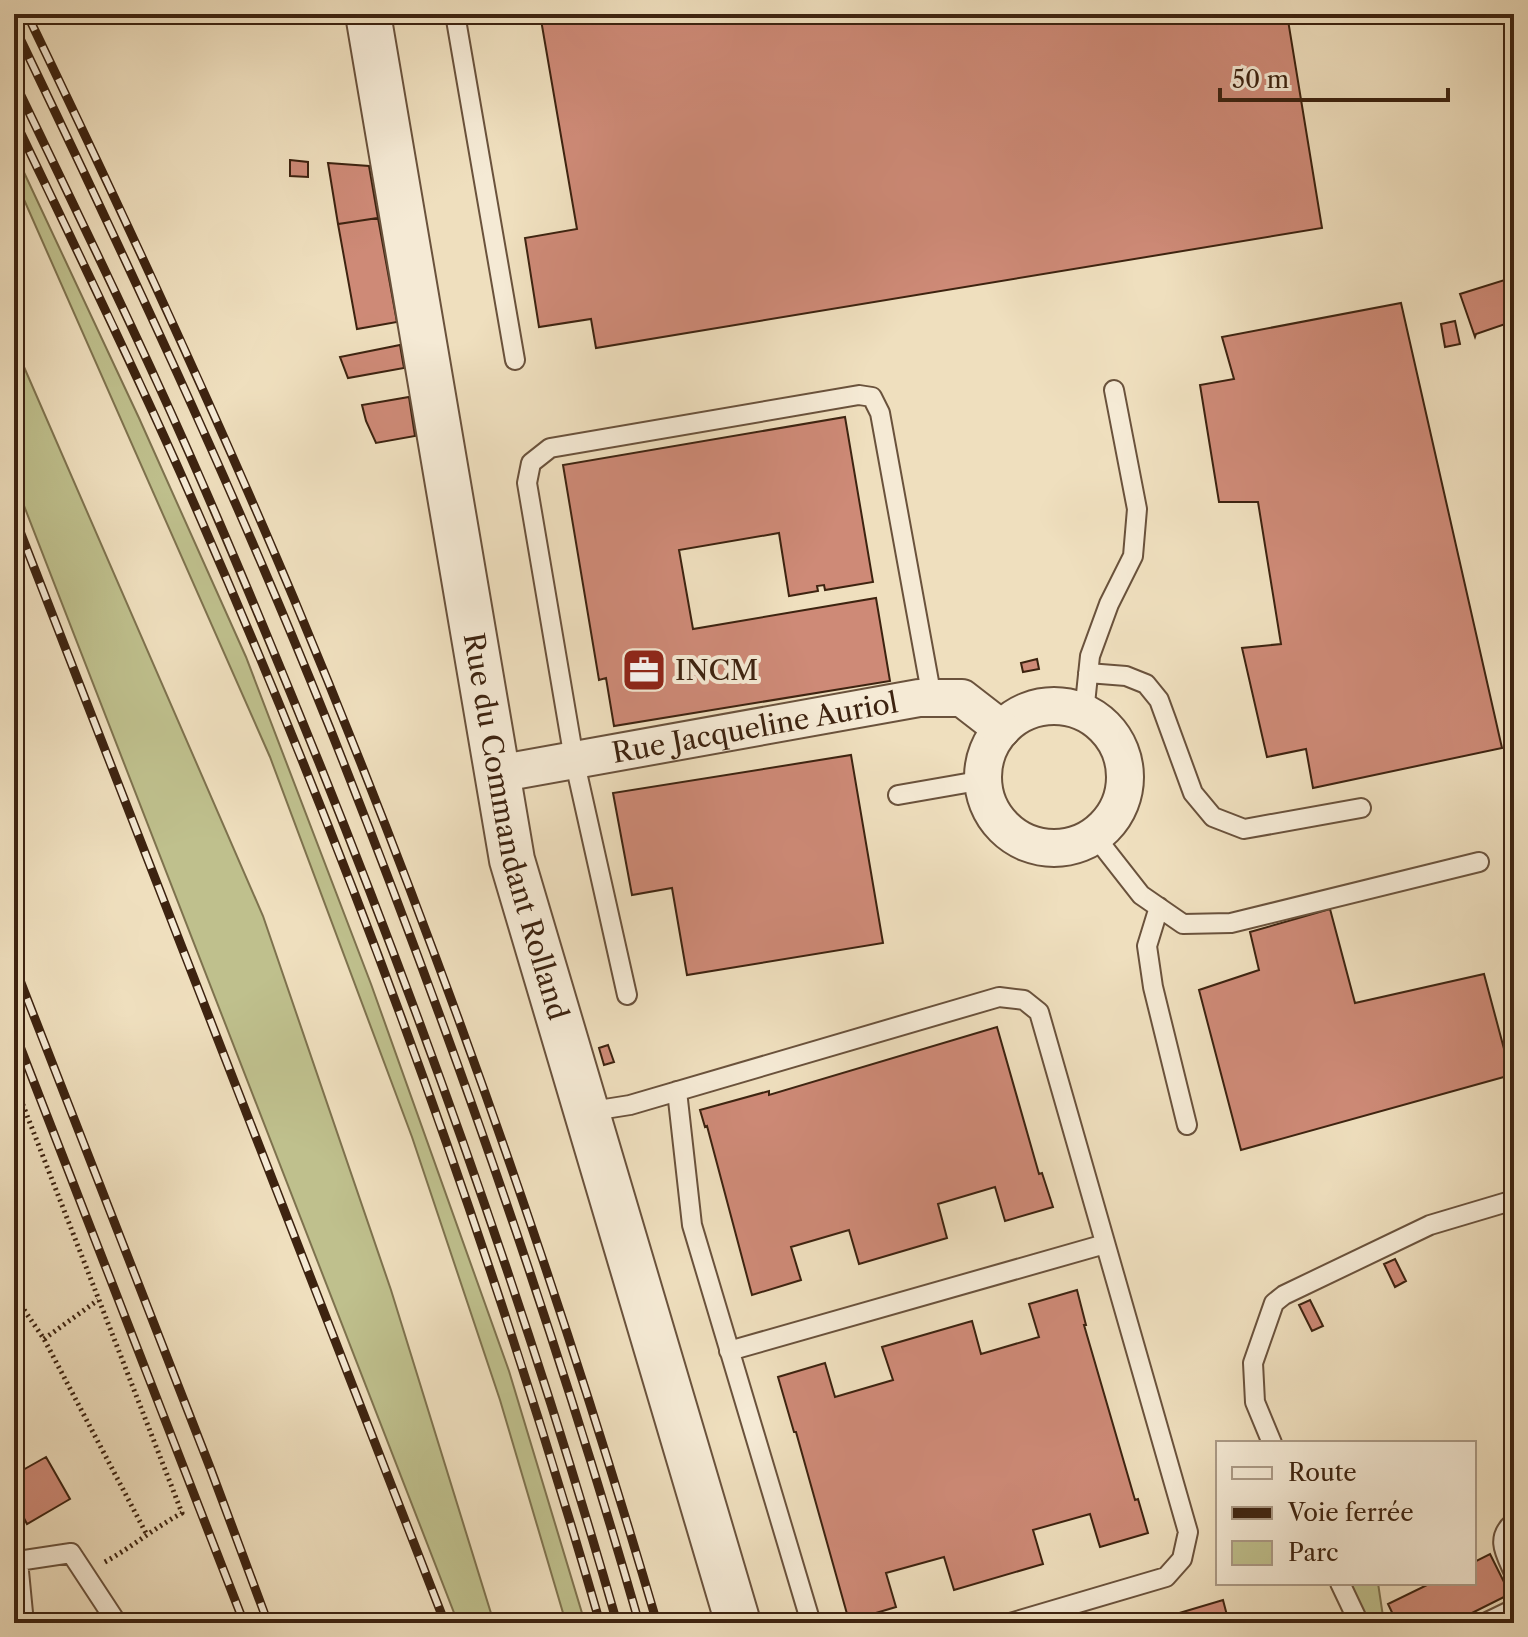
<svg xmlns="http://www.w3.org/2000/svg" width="1528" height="1637" viewBox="0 0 1528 1637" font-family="'Libre Caslon Text',serif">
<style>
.green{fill:#bfc08d;stroke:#7e724e;stroke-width:2}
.building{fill:#ce8a77;stroke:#3d2310;stroke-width:2}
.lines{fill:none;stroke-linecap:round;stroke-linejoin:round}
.service-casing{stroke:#6a523c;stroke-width:22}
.minor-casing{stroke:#6a523c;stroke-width:40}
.tertiary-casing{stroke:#6a523c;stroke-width:48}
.path{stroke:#3d2310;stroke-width:5;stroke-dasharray:2 4;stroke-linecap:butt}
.service{stroke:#f5ead5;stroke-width:18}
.minor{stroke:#f5ead5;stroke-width:36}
.tertiary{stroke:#f5ead5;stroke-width:44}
.rail-casing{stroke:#3d2310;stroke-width:9}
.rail{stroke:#f5ead5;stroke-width:6;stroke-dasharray:18;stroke-linecap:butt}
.labels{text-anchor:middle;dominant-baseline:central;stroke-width:8;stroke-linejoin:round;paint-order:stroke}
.poi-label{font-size:28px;fill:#3d2310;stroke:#f5ead5;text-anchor:start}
.street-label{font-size:28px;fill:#3d2310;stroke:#f5ead5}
</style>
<rect width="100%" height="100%" fill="#efdfbe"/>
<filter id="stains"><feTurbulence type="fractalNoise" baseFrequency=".0025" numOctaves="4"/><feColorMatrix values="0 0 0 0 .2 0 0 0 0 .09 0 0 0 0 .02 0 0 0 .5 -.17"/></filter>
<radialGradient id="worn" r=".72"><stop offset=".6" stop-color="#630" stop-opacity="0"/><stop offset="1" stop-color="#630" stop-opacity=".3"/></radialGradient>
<!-- green -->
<path class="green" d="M14,151L139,418L246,657L371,984L509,1371L585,1623H566L500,1400L412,1137L270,757L14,177Z
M14,344L263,916L391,1290L494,1623H458L14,480Z
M1348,1583H1378L1384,1623H1369Z"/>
<!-- building -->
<path class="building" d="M540,14H1287L1322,228L596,348L591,319L539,327L525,238L577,229Z
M290,160L308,162V177L290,176Z
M328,163L369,166L378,218L338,224Z
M378,218L397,322L357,329L338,224Z
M1514,277V321L1476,334L1475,337L1460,294Z
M1401,303L1502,748L1313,788L1306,749L1267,757L1242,648L1281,644L1258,502H1219L1200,385L1234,379L1222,337Z
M1455,321L1460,344L1445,347L1441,324Z
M400,345L404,368L348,378L340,357Z
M409,397L415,436L376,443L366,421L362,405Z
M845,417L873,582L825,590L824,585L817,586L818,591L789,596L779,533L679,550L693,629L876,598L890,681L614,726L606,678L599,680L563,465Z
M1037,659L1039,669L1023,672L1021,663Z
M851,755L883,943L687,975L672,888L632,895L613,793Z
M1330,909L1355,1003L1484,974L1511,1075L1241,1150L1199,990L1259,970L1250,932Z
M997,1027L1039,1174L1042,1173L1053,1207L1005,1221L995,1187L938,1204L947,1238L859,1264L849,1230L791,1247L801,1280L752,1295L707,1126L705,1127L700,1110L769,1091V1095Z
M608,1045L614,1062L604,1065L599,1048Z
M1395,1259L1406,1281L1395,1287L1384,1264Z
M1077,1290L1086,1325H1084L1135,1500L1138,1499L1148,1533L1100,1547L1090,1514L1033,1530L1043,1564L954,1590L944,1557L886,1573L896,1607L849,1621L796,1432H794L778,1377L825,1363L835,1397L893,1380L882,1347L972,1321L981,1354L1039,1337L1029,1304Z
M1310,1300L1323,1326L1312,1331L1299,1305Z
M46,1457L70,1499L27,1524L14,1499V1475Z
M1490,1554L1510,1594L1452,1623H1397L1388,1604L1431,1583H1474V1562Z
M1223,1600L1229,1623H1178L1176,1614Z"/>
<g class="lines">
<!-- service casing -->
<g class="service-casing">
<path id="service" d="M455,14L515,360
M1088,673L1126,676L1146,684L1159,700L1193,793L1213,817L1244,829L1361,808
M1084,713L1090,656L1109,604L1133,556L1137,509L1114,390
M898,795L984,780
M1094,835L1141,895L1183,924L1231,923L1479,862
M1159,907L1147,946L1153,987L1187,1125
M627,995L574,759L527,483L531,463L550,448L859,395L872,397L880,413L932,698
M677,1091L692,1225L811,1623
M586,1112L630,1105L999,997L1024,1000L1039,1012L1188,1532L1182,1559L1166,1577L1010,1623
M729,1351L1105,1244
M1272,1443L1255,1402L1253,1363L1274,1303L1284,1295L1430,1225L1514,1200
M1514,1522C1495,1538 1505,1553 1514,1573
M14,1553L18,1561L24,1623
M18,1561L71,1553L117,1623
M1340,1583L1359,1623
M1485,1623L1514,1609"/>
</g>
<!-- minor casing -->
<g class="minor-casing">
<g id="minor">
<circle cx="1054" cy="777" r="71"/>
<path id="s1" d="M497,774L919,698H962L1002,729"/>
</g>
</g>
<!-- tertiary casing -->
<g class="tertiary-casing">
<g id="tertiary">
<path id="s2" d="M368,14L512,860L738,1623"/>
</g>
</g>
<!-- path -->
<path class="path" d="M14,1082L182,1513C154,1528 131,1548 103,1563
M14,1295L44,1339L147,1535
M44,1339L98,1300"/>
<!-- service -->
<use href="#service" class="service"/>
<!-- minor -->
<use href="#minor" class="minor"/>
<!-- tertiary -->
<use href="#tertiary" class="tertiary"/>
<!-- rail casing -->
<g class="rail-casing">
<path id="rail" d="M27,14C120,207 211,402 294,599C434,934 555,1275 657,1623
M14,26C125,257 234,489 329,726C446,1020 552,1319 639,1623
M14,81C62,181 111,281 157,382C215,508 268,637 320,765C433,1046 534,1332 617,1623
M14,119C70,236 127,353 180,472C345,844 487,1231 600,1623
M14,516L445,1623
M14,965L211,1470L268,1623
M14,1031L244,1623"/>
</g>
<!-- rail -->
<use href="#rail" class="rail"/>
</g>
<!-- icons -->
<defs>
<g id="office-square" transform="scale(2.3)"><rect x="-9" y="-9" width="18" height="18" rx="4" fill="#8f2418" stroke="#f5ead5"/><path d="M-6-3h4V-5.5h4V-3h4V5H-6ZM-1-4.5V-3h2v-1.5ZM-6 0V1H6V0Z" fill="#fff"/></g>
</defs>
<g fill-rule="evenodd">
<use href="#office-square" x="644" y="670"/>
</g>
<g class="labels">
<!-- poi labels -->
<g class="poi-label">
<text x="675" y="670">INCM</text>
</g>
<!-- street labels -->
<g class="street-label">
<text stroke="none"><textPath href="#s1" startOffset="262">Rue Jacqueline Auriol</textPath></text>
<text stroke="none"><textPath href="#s2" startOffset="826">Rue du Commandant Rolland</textPath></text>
</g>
</g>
<!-- margin -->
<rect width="1528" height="1637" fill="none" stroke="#efdfbe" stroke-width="48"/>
<rect x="16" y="16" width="1496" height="1605" fill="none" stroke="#3d2310" stroke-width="4"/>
<rect x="24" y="24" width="1480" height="1589" fill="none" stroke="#3d2310" stroke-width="2"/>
<!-- legend -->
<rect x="1216" y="1441" width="260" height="144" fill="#f5ead5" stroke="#ab9a86" stroke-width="2"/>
<rect x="1232" y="1467" width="40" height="12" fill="#f5ead5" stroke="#ab9a86" stroke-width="2"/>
<text x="1288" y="1481" font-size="24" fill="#3d2310">Route</text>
<rect x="1232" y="1507" width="40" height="12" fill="#3d2310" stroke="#ab9a86" stroke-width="2"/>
<text x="1288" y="1521" font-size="24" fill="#3d2310">Voie ferrée</text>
<rect x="1232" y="1541" width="40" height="24" fill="#bfc08d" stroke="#ab9a86" stroke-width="2"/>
<text x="1288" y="1561" font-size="24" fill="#3d2310">Parc</text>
<!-- scale -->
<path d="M1220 88v12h228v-12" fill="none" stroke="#3d2310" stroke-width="4"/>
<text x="1232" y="88" font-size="24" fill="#3d2310" stroke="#f5ead5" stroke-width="6" paint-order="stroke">50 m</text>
<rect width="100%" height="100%" filter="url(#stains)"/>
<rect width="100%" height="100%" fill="url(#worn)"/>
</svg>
